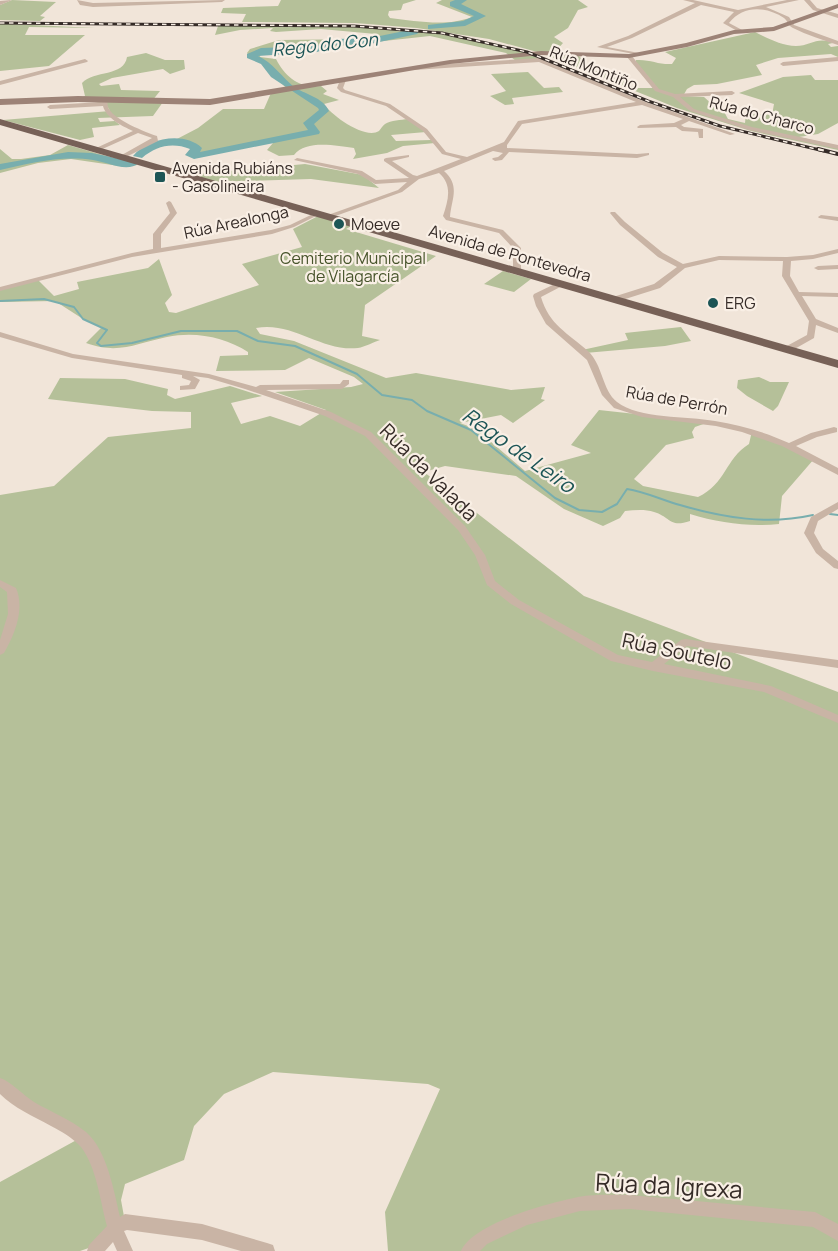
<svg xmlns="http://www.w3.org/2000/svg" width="838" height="1251" viewBox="0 0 838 1251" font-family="Manrope,sans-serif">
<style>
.green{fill:#b5c099}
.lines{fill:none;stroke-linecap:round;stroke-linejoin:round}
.stream{stroke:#78aeae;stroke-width:2}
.river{fill:#78aeae;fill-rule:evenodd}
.minor{fill:#c9b4a5;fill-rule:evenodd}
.tertiary{fill:#c9b4a5;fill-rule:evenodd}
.secondary{fill:#9d8377;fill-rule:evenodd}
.primary{fill:#776157;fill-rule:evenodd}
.rail-far1-casing{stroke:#352b27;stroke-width:3}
.rail-casing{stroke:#352b27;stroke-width:4}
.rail-far1{stroke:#f9efe5;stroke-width:1.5;stroke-dasharray:4.5;stroke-linecap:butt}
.rail{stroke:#f9efe5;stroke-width:2;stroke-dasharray:6;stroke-linecap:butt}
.poi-dot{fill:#1c5556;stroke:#f9efe5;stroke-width:2}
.labels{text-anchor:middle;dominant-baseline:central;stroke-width:4.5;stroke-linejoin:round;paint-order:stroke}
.far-street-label{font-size:16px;fill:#352b27;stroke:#f9efe5}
.far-poi-label{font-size:16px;fill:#352b27;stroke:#f9efe5;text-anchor:start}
.far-park-label{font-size:16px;fill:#46532a;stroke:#f9efe5}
.far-water-label{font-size:18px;font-style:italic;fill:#1c5556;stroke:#f9efe5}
.street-label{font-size:20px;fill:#352b27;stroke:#f9efe5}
.water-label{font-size:21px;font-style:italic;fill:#1c5556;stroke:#f9efe5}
.near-street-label{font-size:24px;fill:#352b27;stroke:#f9efe5}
</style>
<rect width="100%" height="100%" fill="#f1e5d9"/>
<!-- green -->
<path class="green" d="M12,0L56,2L40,16L45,17L40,21L0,20V5Z
M281,0H416L403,4L401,10L389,11L388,15L390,18C416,21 447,27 472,17L436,3L442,0H578L588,7L578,10L568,28L554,37L563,43L555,52L541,53L489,39L417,28L355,23L242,22L246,14L221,13L223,8L278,6Z
M0,24H11L96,28L29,27L25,35H85L49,66L0,71Z
M218,26C310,26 402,23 492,44C508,47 527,50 540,60L516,61L506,53L430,36L347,45L288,56L285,53L261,52L260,57L276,59C285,77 300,89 321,86L327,91L323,94L339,100L324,104C331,115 365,140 379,131C381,129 382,126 385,124C391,120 401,120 408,119L426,132L391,135L396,141L431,140L435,143L403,146L387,153L353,159L356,154L354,148C337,146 306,139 294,155L279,156L267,150L273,143L271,140L225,151L190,155L196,148L175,140L198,128L223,109H264L271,93L287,89L262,62L251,59L247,53L250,49L279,40L364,39L376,34L321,29L276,32L270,31L273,28L240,30L215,35Z
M755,32C767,38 782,46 796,46C810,46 818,36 833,43L828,44L831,47L838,46V57L831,54L778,58L756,65L762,75L717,84L694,85L687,89L683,96L704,97L714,106H721L728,119L745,123L746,113L772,115L774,104L739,93L783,77L811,75L815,80H838V123L818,134L799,137L838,146V150L751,131L677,108L544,54L579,56L593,71L615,72L634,88H653L636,65V60C650,59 659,65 672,64L676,58L665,52Z
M146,53L165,60H184L185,69L170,74L163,69L112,78L99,84L101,86L119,84L121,90L160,91L152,101L163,102L153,116L98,118L100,122L115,121L120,125L92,128L94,137L80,140L3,120L110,111L106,104L78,99L85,96L82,83C94,70 124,77 127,57Z
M528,72L544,88L559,87L563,92L512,98L514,104L505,105L490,96L506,91L491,74Z
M68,145L137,165L126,167L71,159L38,163L0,173V149L12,159H21L50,155Z
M305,164L363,175L379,188L311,179L209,182L185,175Z
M322,214L355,224L346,229L436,256L365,305L362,336L380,340C373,342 365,347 358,348C321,352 293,321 256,328L260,334L294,341L386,378L416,373L511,390L545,387L541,399L545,400L513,423L501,415L460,423L476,429L525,471L591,453L571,445L599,410L709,422L695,427L692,432L694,438L666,445L634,479L643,486L698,497C726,484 725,459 749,444L752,431L814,459L782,496L779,524C749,527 719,523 690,514V521C669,528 671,517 654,512C645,509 635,510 625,511L620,518L603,526L564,509L516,476L445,466L424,472L584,596L838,692V1251H388L385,1212L440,1089L428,1084L273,1072L224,1094L194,1126L184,1160L125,1184L121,1200L125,1222L106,1242L80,1251H0V1182L82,1137L0,1084V495L54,486L108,437L191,428V412L152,411L48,399L60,378L125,379L168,389L167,395L175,399L230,386L262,396L231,403L241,424L270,416L300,426L326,410L275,392L351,387L363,384L354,377L309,358L285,370L216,371L220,356L248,355V352C225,337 195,331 167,337C137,343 119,355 86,343L102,327L83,319L55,301L0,302V289L38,280L54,296L79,289L77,282L148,268L159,259L172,295L165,303L169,312L176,313L259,285L242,264L302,247L293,229Z
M503,271L531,279L514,292L484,284Z
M681,327L691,341L665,346L585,353L582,350L628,340L625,333Z
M759,377L770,382H789L778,406L773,411L747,396L737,388L738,380Z"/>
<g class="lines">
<!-- stream -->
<path class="stream" d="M0,301L44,299L74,307L83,319L107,330L97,343L101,346L132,343L181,331H237L258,341L295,346L357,374L382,395L412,400L427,411L471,430L555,498L579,510L602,512L617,504L627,489C646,492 662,500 680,505C724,518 768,525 813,515
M830,514L838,515"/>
<!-- river -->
<path class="river" d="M455,0H467L461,4L486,16L465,26L428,29V25L463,21L474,16L450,6V2Z
M414,29L419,32L417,34L370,44L337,45L317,52L258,56C272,62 283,78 294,87C304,94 323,97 329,111L314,124L320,132L319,134L194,159L185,155L190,149C172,142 156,146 142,158L133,156C148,138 184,131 202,148L200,152L308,130L303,123L319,110L318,108L271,77L261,64L247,58V54L261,48L316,46L336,39L370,38Z
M68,152L92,153L139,163C127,173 107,162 93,160C62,155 30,163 0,170V164Z"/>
<!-- minor -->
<path class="minor" d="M77,0L93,3L225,0L222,2L93,7L80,5Z
M683,0H693L738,10L787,0H799L766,7L789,17L794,25L838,41V45C823,40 807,35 793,28C788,26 788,21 784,18C766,6 743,5 729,23L744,31L739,32L723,23L734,12L701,5L632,38L607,47L639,53V55L597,47L628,36L695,3Z
M804,0H810L817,8L838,14V18L813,10Z
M627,55H631L659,89L675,94L732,91L735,93L732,95L680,97L694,109L752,127L838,145V149L749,130L690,111L673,97L655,91L627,57Z
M838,57V61L783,66L780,64L783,62Z
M540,58L643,101L735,134L730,135L689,121L681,125L684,127L703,129V138H699L698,132L682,131L676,127L638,128L637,127L640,125L674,123L683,119L642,105L522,124L507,145V148L637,154L649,153V155L637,158L509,152L502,160L495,161L492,159L493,158L498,157L503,153L493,151L444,171C461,186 451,200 450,217L503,230L521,248V271L517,273L513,271V248L499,233L446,220L443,216C448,201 453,185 439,173L419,179L402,192L330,218L328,217V215L398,190L407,182L375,184L358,174L294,160L297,158L362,171L376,180L409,178L384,161V159L386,158L409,155V157L392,161L413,175L417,176L461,159L442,154L423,131L386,106L341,92L337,88L340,80L343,78L346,80L343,88L345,90L390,104L427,129L446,152L467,157L504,142L518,121L636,102L539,62L414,70L411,68L414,66Z
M85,59L88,61L87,62L0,85V81Z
M103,99H107C108,102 107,106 109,109C115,120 145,132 157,136L158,141L122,159L119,157L120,156L152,138L138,133L98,151H94V149L133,131C122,126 106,118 103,106L50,109L47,107L50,105L102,102Z
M169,201L171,202L177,213L161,234V248L271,230L290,225L317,212L322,213L294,227L272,234L132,257L0,291V287L132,253L153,249V234L170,213L166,203Z
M611,212H615L625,222L663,253L683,264L719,256L787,257L813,255L838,249V253L813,259L791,261L790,276L799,292L838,293V297L802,296L816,319L838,328V333L816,325L814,338L791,351H785V347L807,335L809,321L782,276L783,261L719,260L685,268L660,288L619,301H613V297L654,284L677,267L658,257L620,225L610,213Z
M821,215L838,217V221L819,218L818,217Z
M838,265V269L818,270L814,268L818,266Z
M561,281L565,283L564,285L541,297C549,325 568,333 588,351C603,365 602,390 617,402C639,419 687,416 715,421C740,425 765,432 789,443L811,433L834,427L837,428V432L817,437L796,446L838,468V475L782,446L742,432L716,426L642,417L614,408L602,395L587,360L546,324L536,306L533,296L534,294Z
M0,332L73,354L209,374L256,387L260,385L340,384L343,380H349V384L342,389L266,390L331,412L371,432L465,526L485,555L495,581L519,600L618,655L652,662L681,640L685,639L838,660V668L687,646L664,664L771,686L838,715V723L764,692L653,671L611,661L511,604L487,585L475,555L458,530L365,436L325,416L245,389L208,378L193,376L200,380L195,389L180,390V386L189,385L191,381L182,378V375L72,358L0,337Z
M838,502V509L818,521L814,533L823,549L838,561V569L834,568L816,553L804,533L811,517Z
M0,580L16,588C25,609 15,634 4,653L0,655V640L8,614L7,592L0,587Z
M0,1078C10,1081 23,1095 34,1102C51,1112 70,1119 86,1132C107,1150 114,1191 120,1217L125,1214L202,1224L267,1243L273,1245L275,1251H241L202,1240L127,1230L124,1231L133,1251H117L113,1242L105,1251H87L89,1245L107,1226C100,1201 97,1168 81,1147C73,1138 61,1131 51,1126C33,1116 14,1108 0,1094Z
M630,1195L815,1212L838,1224V1241L813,1227L630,1209L580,1211L527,1225L487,1244L480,1251H461C473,1223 549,1203 578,1197C595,1194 613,1195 630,1195Z"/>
<!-- tertiary -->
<path class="tertiary" d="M11,0L10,1L0,5V1Z"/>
<!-- secondary -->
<path class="secondary" d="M838,4V8L774,31L734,34L687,47L629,58L541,55L450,64L210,105L78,102L0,105V99L78,96L210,99L450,60L541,51L629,54L686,43L734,30L773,27Z"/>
<!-- primary -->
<path class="primary" d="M0,119L838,360V368L0,125Z"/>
<!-- rail-far1 casing -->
<g class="rail-far1-casing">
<path id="rail-far1" d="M0,23L354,26L442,33L527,52L648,101L720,126L824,151"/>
</g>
<!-- rail casing -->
<g class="rail-casing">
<path id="rail" d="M818,149L838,154"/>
</g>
<!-- rail-far1 -->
<use href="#rail-far1" class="rail-far1"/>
<!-- rail -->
<use href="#rail" class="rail"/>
</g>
<!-- markers -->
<g class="poi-dot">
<rect x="154" y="171" width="12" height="12" rx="3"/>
<circle cx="339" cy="224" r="6"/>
<circle cx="713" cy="303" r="6"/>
</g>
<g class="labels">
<!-- far-street labels -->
<g class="far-street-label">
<text transform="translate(594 68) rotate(22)">Rúa Montiño</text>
<text transform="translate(762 115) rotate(15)">Rúa do Charco</text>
<text transform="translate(236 222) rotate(-12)">Rúa Arealonga</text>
<text transform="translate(510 253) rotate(16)">Avenida de Pontevedra</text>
<text transform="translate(677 400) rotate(10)">Rúa de Perrón</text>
</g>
<!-- far-poi labels -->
<g class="far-poi-label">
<text x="172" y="168">Avenida Rubiáns<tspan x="172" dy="18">- Gasolineira</tspan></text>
<text x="351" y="224">Moeve</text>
<text x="725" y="303">ERG</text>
</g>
<!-- far-park labels -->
<g class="far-park-label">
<text x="353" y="258">Cemiterio Municipal<tspan x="353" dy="18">de Vilagarcía</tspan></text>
</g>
<!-- far-water labels -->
<g class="far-water-label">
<text transform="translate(325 44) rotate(-6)">Rego do Con</text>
</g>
<!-- street labels -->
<g class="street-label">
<text transform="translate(429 472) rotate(45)">Rúa da Valada</text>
<text transform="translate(677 651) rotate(12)">Rúa Soutelo</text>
</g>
<!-- water labels -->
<g class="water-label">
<text transform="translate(519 450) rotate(35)">Rego de Leiro</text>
</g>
<!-- near-street labels -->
<g class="near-street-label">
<text transform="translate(669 1185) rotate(3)">Rúa da Igrexa</text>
</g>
</g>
</svg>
